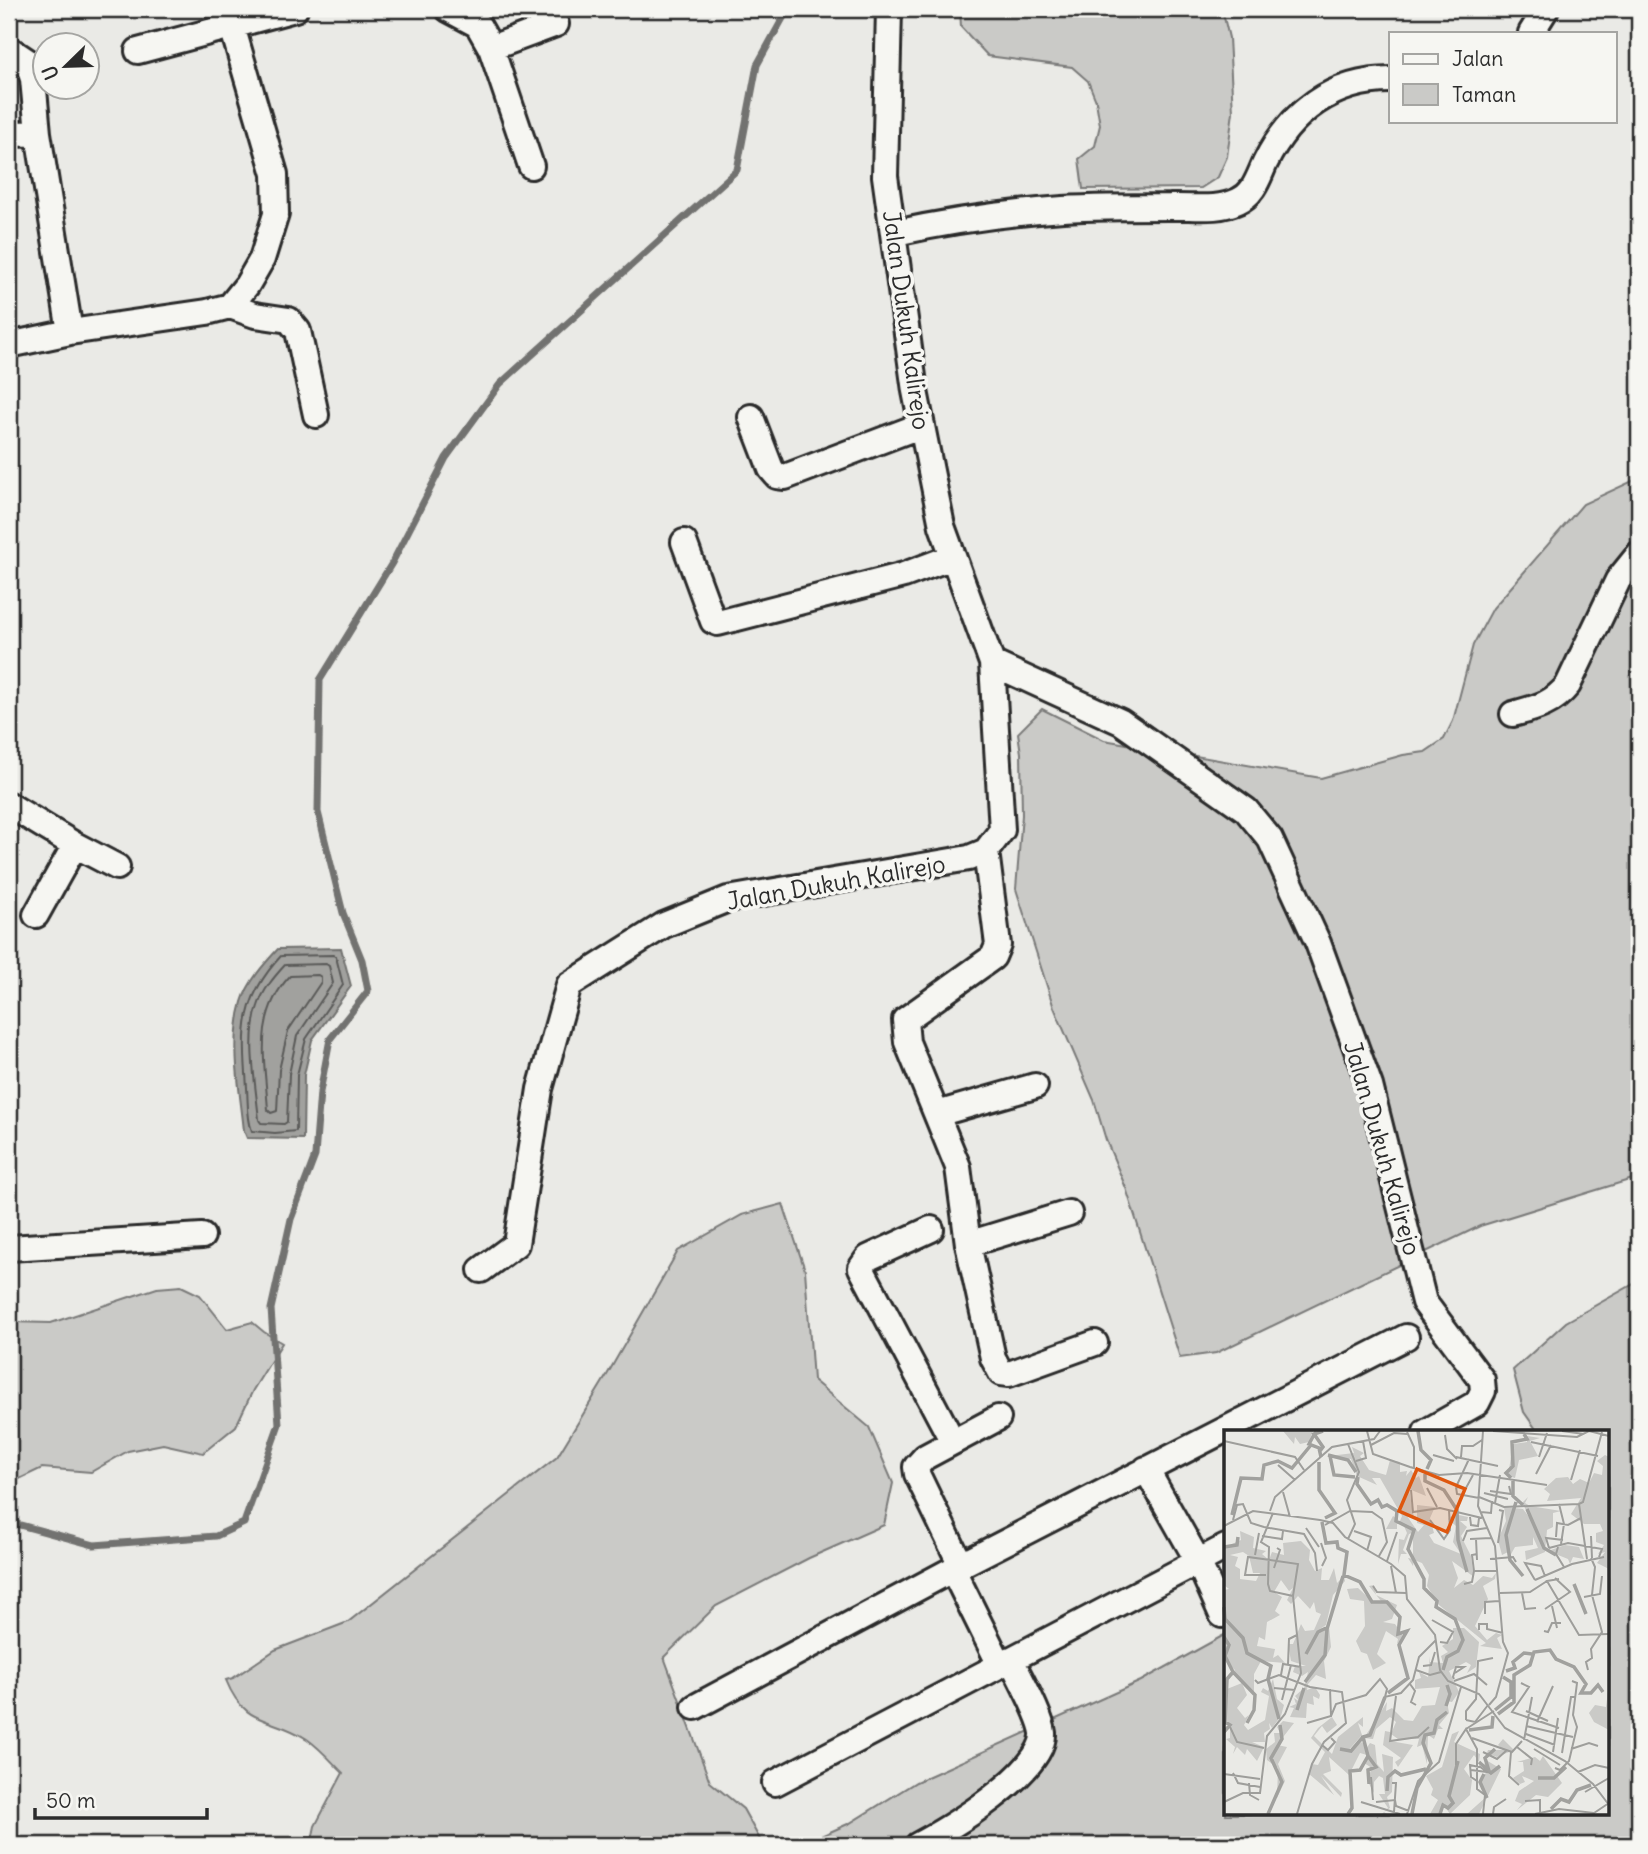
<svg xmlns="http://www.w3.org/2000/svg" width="1648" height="1854" viewBox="0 0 1648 1854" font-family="Delius,sans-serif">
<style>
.green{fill:#cacac7;stroke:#7a7a79;stroke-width:2}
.water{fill:#a1a19e;stroke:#727270;stroke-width:2}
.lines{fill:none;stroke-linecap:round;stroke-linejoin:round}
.shore{stroke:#5a5a59;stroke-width:2}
.stream{stroke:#727270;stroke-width:7}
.minor-casing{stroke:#2b2b2b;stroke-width:30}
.minor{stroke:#f6f6f2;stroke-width:24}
.labels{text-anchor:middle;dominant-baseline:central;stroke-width:7;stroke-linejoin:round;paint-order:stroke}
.street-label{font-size:24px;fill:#2b2b2b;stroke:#f6f6f2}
.inset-river{fill:none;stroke:#a1a19e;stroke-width:3.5}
.inset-road{fill:none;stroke:#9e9e9b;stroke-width:2}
.view{fill:#df570e;fill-opacity:0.15;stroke:#df570e;stroke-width:3.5}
.inset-edge{fill:none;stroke:#2b2b2b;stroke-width:3.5}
</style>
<rect width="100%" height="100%" fill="#eaeae6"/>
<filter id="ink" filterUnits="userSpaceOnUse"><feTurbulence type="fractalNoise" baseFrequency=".0143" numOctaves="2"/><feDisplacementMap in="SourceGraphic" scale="14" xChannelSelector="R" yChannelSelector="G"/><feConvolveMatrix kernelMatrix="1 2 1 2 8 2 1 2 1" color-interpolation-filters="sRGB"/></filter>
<g filter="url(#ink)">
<!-- green -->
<path class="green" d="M960,9H1222L1229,38L1233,112L1227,157L1218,177L1201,188L1083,189L1079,159L1095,146L1100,125L1096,101L1088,81L1072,67L988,56L961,27Z
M1639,478V1177L1480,1226L1216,1353L1180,1358L1126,1188L1106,1140L1094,1100L1053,1005L1016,889L1022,815L1021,753L1018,733L1042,709L1104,740L1321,778L1403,755L1425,752L1444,739L1453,721L1473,645L1493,608L1583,504Z
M783,1204L805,1270L813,1380L869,1427L893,1483L884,1525L809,1558L716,1606L664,1657L710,1782L743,1809L763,1845H311L315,1826L343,1773C332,1762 321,1749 307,1739C272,1716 245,1728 226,1680L233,1678L275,1650L348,1622L557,1457L607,1375L678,1251L742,1215Z
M1639,1281V1845H801L850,1823L916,1782L1141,1681L1226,1634V1814H1608V1432H1538L1524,1412L1513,1370L1566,1322Z
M181,1286L200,1295L227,1329L252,1322L264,1332L282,1343L253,1390L236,1426L203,1453L163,1444L128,1451L91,1472L42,1468L9,1484V1322L51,1323L157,1288Z"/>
<!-- water -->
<path class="water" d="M341,948L351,986L312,1040L304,1075L303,1139L247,1138L244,1131C240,1090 230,1043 242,1002C248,982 264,964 278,949Z"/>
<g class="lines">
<!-- shore -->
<path class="shore" d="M333,955L336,957L343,985L306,1039L297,1075L296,1131L275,1133L252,1131C247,1119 248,1102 247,1088C243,1032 240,1000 281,956Z
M326,964L329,966L333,983L297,1036L289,1074L287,1122L284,1124L261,1123L259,1120C256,1086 246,1038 258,1006C263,990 274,977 285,965Z
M318,975L321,977V982L288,1031L279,1070L277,1111L271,1113L268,1110C265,1062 253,1015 290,976Z"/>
<!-- stream -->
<path class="stream" d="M9,1522L94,1545L216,1536L244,1523L279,1424L271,1309L291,1219L315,1156L320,1092L330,1039L368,991L362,960L343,913L318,812L320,680L392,563L446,458L500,384L737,170L757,65L788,9"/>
<!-- minor casing -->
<g class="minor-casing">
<path id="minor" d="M448,9L478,25L491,48L531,166
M889,9L885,176L915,391L942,526L992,663L1121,722L1246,810L1270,839L1318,943L1370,1086L1424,1302L1482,1380L1483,1391L1477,1403L1426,1432
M1531,33L1546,9
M491,48L556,24
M9,49L27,61L33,79L38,133L70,332
M138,51L295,9
M9,134L38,133
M895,233C950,221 1007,213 1063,209C1099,207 1134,207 1170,207C1193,206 1216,211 1238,201C1254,194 1258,178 1265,163C1290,112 1333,80 1391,80
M230,306L255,315L289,320L298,331L316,415
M9,345L70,332L207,312L230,306L247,285L262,259L276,214L275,174L227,9
M751,417L771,469L777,476L785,477L922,425
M684,542L713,621L718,623L904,575L952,557
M1513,714C1536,708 1553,704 1568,685L1618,580L1639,554
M9,805L75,845L36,915
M75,845L117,867
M986,851L998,945L993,957L905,1020L907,1042L958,1167L968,1244L993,1358L1001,1373L1009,1374L1095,1343
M937,1114L1035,1086
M931,1229L868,1258L861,1268L953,1442
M968,1244L1069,1213
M9,1248L202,1236
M481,1270L516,1244L540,1089L569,985L664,925L728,899L969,858L986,851L1002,830L992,663
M1146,1469L1199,1563L1222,1615
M961,1565L917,1474L916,1467L925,1457L998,1418
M953,1570L1000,1665
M695,1707L961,1565L1406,1337
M775,1783L1226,1547
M918,1845C947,1830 1046,1771 1043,1733C1041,1715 1019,1677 1011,1659"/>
</g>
<!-- minor -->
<use href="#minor" class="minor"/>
</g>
</g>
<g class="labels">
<!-- street labels -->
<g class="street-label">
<text transform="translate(907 320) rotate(82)">Jalan Dukuh Kalirejo</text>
<text transform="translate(836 882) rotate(-10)">Jalan Dukuh Kalirejo</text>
<text transform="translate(1383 1148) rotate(74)">Jalan Dukuh Kalirejo</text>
</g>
</g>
<!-- overview -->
<g transform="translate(1224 1430)">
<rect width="385" height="385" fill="#eaeae6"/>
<path d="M59,1H89L85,12L76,14L71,7L70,14ZM303,6L316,8L306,11L314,26L295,30L291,48L284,46L289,14L303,12ZM128,17L140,23L136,26L145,40L162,45L166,30L176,32V42L183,41L182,46L187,40L192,48L195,46L202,66L185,59L190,88L183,86L194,102L200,95L193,93V75L211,77L206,88L210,103L205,105L210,113L237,124L229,112L232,96L224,89L230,84L244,87L243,91H236L243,97L237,106L247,126L250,147L228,131L234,148L230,158L240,150L249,155L259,146L268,148L272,143L271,149L259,156L264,169L251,196L263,210L272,203L278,205L273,208L278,219L256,216L262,213L215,175L203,156L205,145L198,133L190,130L189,136L184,128L189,129V103L185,104L179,120L183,124H177L174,134L175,109L180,110L183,103L179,94H173V99H162L169,86L176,91L178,86L156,48H148L153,55L133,46L127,29L105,26L130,23ZM381,25L385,27V139L373,133L381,122L374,124L380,115L372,112V103L379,101L376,94H360L347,84L357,68L323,71L326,64L320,59L332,48L344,47L349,54L356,49L365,53L370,43L378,45L379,36L373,31ZM304,67L301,73L306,76L337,81L329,83V97L323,100L321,122L302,130L301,121L314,118L309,107V115L291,117L286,126L284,122L278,125L274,110L282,91L280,77L299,79L309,92L298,73ZM16,101L30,107L29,118L42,121L38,124L45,130L48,122L60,125L59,113L77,111L86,120L85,130L91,141L98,138L97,150H105L110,138L113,153L120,146L121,151L109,165L102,195L96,199L105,196L107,217L100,231L102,249L92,245L84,254L83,260L91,257L96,265L95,269L89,266L90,275L83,273L82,288L66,287L70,278L65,277L72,274L70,268L76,272L71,266L80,258L84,242L78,246L69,242L71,236H82L67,231L64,214H69L77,194L81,201L90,200L97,184L92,182L90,172L86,179L74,166L67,174L63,170L69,158L65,161L57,150L50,162L58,167L51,181L56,185L43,192L41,210L35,207L33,216L51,219L49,228L54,225L61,233L37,231L30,244V264L11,244L4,248L3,259L18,253L23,265L13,278L21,288L25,285L20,295L24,300L41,290L45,266L37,262L39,258L44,261L49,249L53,269L60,275L57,286L48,298L45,293L46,299L40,303L41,312H28L40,317L33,331L23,319L21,325L13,317L9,324L11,317L2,309L6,308V296L0,294V250L11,240L0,230V160L5,159L0,155V124L1,117L17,110ZM19,122L25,126L29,143H36L32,151L16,149V139L11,136L14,127L6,125ZM341,115L355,117L360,129L349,127L346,134L344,129L324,121ZM150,155L152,165L173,175L168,189L159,192L171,194L180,207L173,214L174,209L162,201L153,224L162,233L149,240L143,224L137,222L132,211L141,196L140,171L126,169L123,159L134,158L149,172L157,171L145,156ZM229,198H240L255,212L252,237L243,243L247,235L242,232L225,241L235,262L228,272L223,271L225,283L215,295L219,299H214L210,309L204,305L203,334L198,315L193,317L195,309H174L167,304L172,292L166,287L152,299L149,309L140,308L163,272L162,281L168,278L180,290L189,291L198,276L211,275L216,257L191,259V250L197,248L195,242L204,247L206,226V232L219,233L217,226L224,222L218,216L229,209ZM385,253V300L370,292L365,283L371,275L382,277ZM108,287L113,295L103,303L98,296L90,306L108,324L114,307L139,287V297L134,293L138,305L123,322L138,312L142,319L146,313L151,315L153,334L160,342L158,324L169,327L168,362L163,367L166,378L160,382L163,384H158L164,378L155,364H161L159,348L155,346L150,352V363L143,350L148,338L140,333L143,325L136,323L125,345L105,327L107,341L99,344L118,363L117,367L97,346L110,365L85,344L88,334L94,335L101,322L87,308L94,298ZM59,291L70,293L53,315L63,317L54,334L61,351L53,368L54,338L43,330L44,344L42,319L51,312L50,303H56L53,297ZM161,301L166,302V311L189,315L174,337L171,332L177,328L159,315ZM235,301L230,312L256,324L255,332L250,325L240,339L248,350L246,365L226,384L219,374L216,384H206L214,370L207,365L209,359L202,346L218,337L228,304ZM279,309L290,320L273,327L264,324L262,330L277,339L255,384H243L262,367L256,352L265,338L259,334L263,333L261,328L264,320H279L274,315ZM319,326L338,353L324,367L312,365L293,380L298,374L291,371L295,361L310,351L298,346L301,352L296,354L289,348L300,341L299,332H293L311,327L316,331Z" fill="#cacac7" fill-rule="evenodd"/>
<path class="inset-river" d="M92,1L85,14L95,18L97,27M194,1L197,20L207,30L203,39M96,21L99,17L90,4L99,1M104,25L124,30L132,42M106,26L110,45L131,47M95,32V60L111,83L101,88M201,44V51L220,60L233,80L234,110L243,142M134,47L133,54L147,74L154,70L158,77L163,75L173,81L172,91L190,100L184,119L200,149V158L213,171L212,177L231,189L239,210L234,221L223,227L219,240M287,48L282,43L289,36L288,12L303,9L300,4M289,51V66L299,75M292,72L282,105L286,130L299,146M303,79L320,118L332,125M8,85L17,48L38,49L40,35L54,31L68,38L87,15M98,92L102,113L113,112L114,118L123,122L120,145L136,152L148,172H163L176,187L174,204L183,201L175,215L184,248L164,263M0,117L13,115L14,107M350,154L362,184M0,177L1,189L19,208L23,223L47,236L44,249L55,289M0,207L5,215L1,226L9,242L31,265L30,280L23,293M82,224L94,202L102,198M282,241L291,238L289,232L300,223L308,224M81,252L101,225L103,199L119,146M222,276L226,264L223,255M73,280L80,258M271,280L287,267V252L279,247M274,284L290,272V245L306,235L310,222L326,220L332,229L350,237L362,254L357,263H367L374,255L379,262M245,300L268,297L269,286M0,302L6,295L1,292L3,249L9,242M116,319L127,321L139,307M144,326L152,337L144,340L145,354M255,332L267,343L276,336M265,341L261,328L271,319M260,344L256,352L263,368M314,348H330L342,337M163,361L164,347L171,341L177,345L202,339M327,379L337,369L345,372L353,360L367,355M44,384L58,352L47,328L58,309L56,295M124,384L128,378L126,341L136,340L144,326L139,307L146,305L161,267M188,384L193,358L207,333L199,313L201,305L210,303L213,290L223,282M216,384L219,375L224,378L229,373L225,366L234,331"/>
<path class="inset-road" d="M143,1L149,24L186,37L215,45L243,43L323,55M259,1L254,76L271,116L279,212L284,223L272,267L265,275M269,1L353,7L365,1L385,6M338,1L360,4M183,2L190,17V38M221,5L223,19L233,29M0,11L71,27L80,40M307,12L374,26M147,15L170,3L183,4M209,25L230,31M232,27L274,36M237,27L238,16H249L258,10M315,27L323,3M132,31L142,28L139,11M54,35L71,50M312,44L327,15M347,50L356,20M232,57L245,29M232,57L233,64L255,68M232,57L242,58L249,45M203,58L213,77M187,60L189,82L216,78L258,88M266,61L287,64L285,56M59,62L66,87M260,63L284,69M255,67L280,77L355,74M271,73L276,45M335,74L340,94L337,114M355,74L359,72L378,2M355,74L363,129M46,81L51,67L108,17L150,9L156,1M257,82L267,83L268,71M49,83L37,112L45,117L44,154L46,161L69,166M246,87L247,95L254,96L255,88M9,90L13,75L19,74L27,93L40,97M206,90L220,109L226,100L225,80M101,95L126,81L148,82L158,89L163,112L155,126M0,96L29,81L96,90L109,93L121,107L167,134L181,146L183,169L211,205L216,240L224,251L255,264L281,298L341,331L369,354L385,375M40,97L80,104L91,123L93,141M82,98L95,117M130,101L147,107L143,121M38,106L58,109L59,101M367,106L368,128M332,107L333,93L344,95L357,88M124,109L131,94L123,70L135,42L124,14M246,109L267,108M252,109L253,130M239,111L243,101L263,98M97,113L102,128L98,136M274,113L279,81L275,80M334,117L332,124L340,137M325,118L344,113L378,119L375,127M325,118L322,108L339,110M31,125L35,103M266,129L289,127L292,132M163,131L173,102M167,136L172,163M50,138L56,120L53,118M250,141L248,125L253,124M335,149L323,151L355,205L384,204M311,150L348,134L380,127M311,150L301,133L317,136L321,146M240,154L248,152L250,141H273M149,156L153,162L182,163M276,163L306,162L323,151M298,163L301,179L312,178M360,167L376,164L378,146M328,176L333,198M321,179L346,162L331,148M261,184V172L275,171M208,190L229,202L223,213L216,212M255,200V194H263V199L279,203M320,201L324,202L328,193H337M64,234L65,209L73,205M199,236L207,235L211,222M192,240L206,245L217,242M364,240L362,232L368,228L367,219L378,202L368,165L371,137L367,128M57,245L59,234L77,237M230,249L229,247L232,237H240L231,243M31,250L34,253L55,245L86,257L118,262L122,293L100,312L88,334L73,384M230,251L250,244L263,255M297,253L305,257L288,282L335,298M186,254L191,261L187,272L192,275M50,258L71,260M172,266L166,311L194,307L205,297M58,270L67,235M302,281L324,291M107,286L112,274L142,265L156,249L163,259L161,267L177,263L189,250L195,227L212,210M242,290V281L252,269L254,231L269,228M242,290L251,292L264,275M313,292L329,256M83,293L107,286L106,259M302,296L349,307M6,297L13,312L40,318M242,299L270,281M302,304L331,315M248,308L288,322L298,311M300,310L308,267M98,315L104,320L111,312L107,308M293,317L308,329L307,335M310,319L336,335M347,319L365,313L374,316M259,322L273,329L283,320M287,322L285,346L295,355M329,322L334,288M338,323L347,267H351M232,335V314L242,299L253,319V359L261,365L259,384M331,338L336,340L345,331L353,297L349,285L353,253L348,251M247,340L263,342L255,336M354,342L371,335L385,338M9,343L14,353L36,357M0,344L36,349M147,347L149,370M253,351L247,347L246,335L255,337M25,353L26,365L35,370M168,353H172L170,382M361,362L385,348M301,371L316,370V383M0,372L19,363H36L43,306L61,284L77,243L69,166L74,134L24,127L21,145H42M137,372L176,384M152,372L171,370L172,376L185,381M183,384L194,351L215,332L237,257M269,384L270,377L282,369M311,384L335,379L370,383L385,373"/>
<path class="view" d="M193,39L241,59L223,102L175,81Z"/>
<rect width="385" height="385" class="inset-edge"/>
</g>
<!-- margin -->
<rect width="1648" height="1854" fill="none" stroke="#f6f6f2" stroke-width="35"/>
<rect x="18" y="18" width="1613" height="1819" fill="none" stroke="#2b2b2b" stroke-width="2.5" filter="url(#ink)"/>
<!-- legend -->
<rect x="1389" y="32" width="228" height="91" fill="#f6f6f2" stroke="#a5a5a2" stroke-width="2"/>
<rect x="1403" y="54" width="35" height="10" fill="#f6f6f2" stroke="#a5a5a2" stroke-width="2"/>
<text x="1452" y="66" font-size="21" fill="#2b2b2b">Jalan</text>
<rect x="1403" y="84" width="35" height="21" fill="#cacac7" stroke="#a5a5a2" stroke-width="2"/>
<text x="1452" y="102" font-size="21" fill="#2b2b2b">Taman</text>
<!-- north arrow -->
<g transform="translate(66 66) rotate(247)"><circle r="33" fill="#f6f6f2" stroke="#a5a5a2" stroke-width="2"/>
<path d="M0-5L12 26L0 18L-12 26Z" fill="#2b2b2b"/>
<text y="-10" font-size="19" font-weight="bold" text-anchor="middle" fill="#2b2b2b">U</text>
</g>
<!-- scale -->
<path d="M35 1808v10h172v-10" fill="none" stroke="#2b2b2b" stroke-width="3.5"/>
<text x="46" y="1808" font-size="21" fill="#2b2b2b" stroke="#f6f6f2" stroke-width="5" paint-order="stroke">50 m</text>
</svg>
